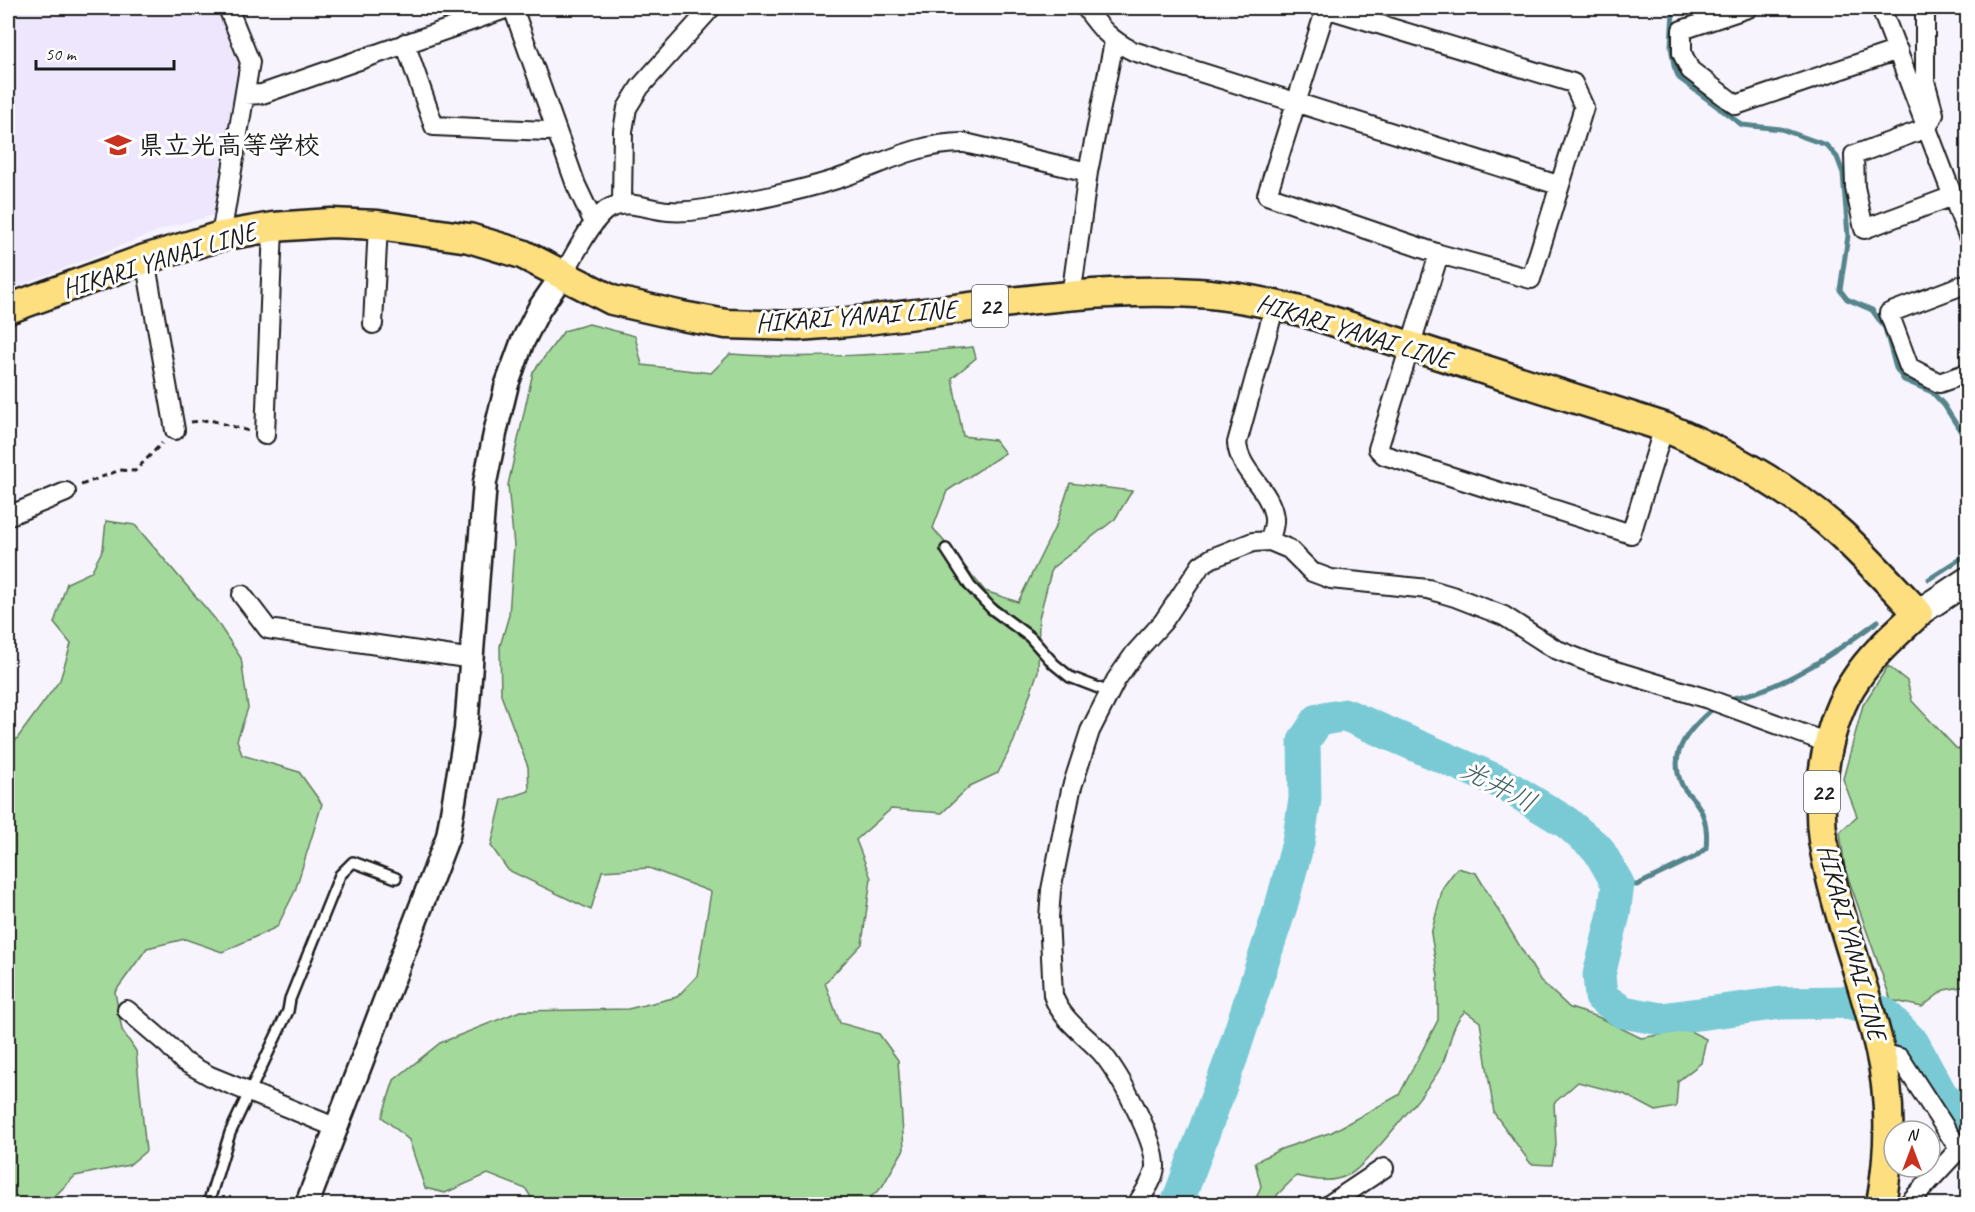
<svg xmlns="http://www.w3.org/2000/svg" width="1975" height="1212" viewBox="0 0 1975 1212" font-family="Caveat,'Klee One',sans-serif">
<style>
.built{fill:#ede6fc}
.green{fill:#a4d99c;stroke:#607a5c;stroke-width:1.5}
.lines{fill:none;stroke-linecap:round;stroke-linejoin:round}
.stream{stroke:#54848b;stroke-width:5}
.river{stroke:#7acad5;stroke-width:33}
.service-casing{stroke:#1c1c1c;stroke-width:14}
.minor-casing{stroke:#1c1c1c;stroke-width:22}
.tertiary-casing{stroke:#1c1c1c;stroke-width:27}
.secondary-casing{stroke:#1c1c1c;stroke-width:30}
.primary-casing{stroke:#1c1c1c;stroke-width:33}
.path{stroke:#1c1c1c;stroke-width:3;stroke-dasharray:6 4.5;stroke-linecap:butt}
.service{stroke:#fff;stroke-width:9}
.minor{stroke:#fff;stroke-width:18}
.tertiary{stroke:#fff;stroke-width:22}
.secondary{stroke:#fff;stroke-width:26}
.primary{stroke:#fddf80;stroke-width:28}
.labels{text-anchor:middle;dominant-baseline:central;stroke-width:6;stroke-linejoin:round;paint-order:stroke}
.shield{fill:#fff;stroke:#606060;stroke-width:1.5}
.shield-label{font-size:24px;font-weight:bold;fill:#1c1c1c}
.poi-label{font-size:26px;font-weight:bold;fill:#1c1c1c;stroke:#fff;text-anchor:start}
.street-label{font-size:26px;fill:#1c1c1c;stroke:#fff}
.water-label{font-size:27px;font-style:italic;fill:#426266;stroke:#fff}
</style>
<rect width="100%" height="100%" fill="#f7f4fe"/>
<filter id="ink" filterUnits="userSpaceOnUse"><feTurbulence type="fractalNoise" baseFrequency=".0167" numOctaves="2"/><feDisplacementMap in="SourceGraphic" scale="12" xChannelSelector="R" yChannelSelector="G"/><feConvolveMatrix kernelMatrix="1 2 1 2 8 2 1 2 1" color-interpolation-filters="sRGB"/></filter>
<g filter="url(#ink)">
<!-- built -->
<path class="built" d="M8,8H220L240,60L241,76L215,215L171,226L8,290Z"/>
<!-- green -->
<path class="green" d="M589,324L635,336L642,365L711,373L730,354C811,360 892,354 973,347L976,358L952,378L963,436L995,440L1005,453L947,491L933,528L985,591L1018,602L1057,523L1070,483L1132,491L1115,519L1052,568L1039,618L1038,671L1014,741L998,773L970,786L942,813L891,809L856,840L871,878L862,944L825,983L840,1023L879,1034L898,1060L904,1149L882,1187L863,1204H535L526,1189L488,1174L445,1193L425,1188L409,1140L382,1117L394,1080L440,1043L520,1011L628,1009L677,997L697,976L711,892L649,868L602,871L591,910L508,870L491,846L502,800L529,791L528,767L501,695L500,646L509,615L514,546L508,485L533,372L564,331Z
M106,521L135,525L215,619L241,658L248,708L237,740L242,755L299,772L322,804L295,891L277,927L222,952L185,939L147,948L115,992L122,1030L136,1051L146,1151L129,1165L75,1176L47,1204H8V741L16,740L60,680L71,644L54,623L67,583L91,572L103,549Z
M1888,666L1907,681L1912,701L1956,748L1967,752V986L1944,990L1922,1007L1891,1000L1845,869L1840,832L1857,816L1843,779L1863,705Z
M1457,868L1476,873L1540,980L1570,1008L1598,1017L1641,1038L1688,1030L1706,1039L1701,1063L1678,1081L1676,1107L1656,1111L1624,1094L1578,1082L1554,1103L1556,1145L1552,1165L1531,1164L1494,1113L1480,1022L1465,1011C1450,1026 1451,1045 1442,1065C1434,1082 1365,1167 1350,1174C1331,1184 1316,1180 1296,1176L1277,1195L1276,1204H1254L1261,1186L1255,1162L1281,1149L1332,1132L1399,1095L1438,1020V976L1431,934L1443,887Z"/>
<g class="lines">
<!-- stream -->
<path class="stream" d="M1671,8L1673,11L1671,46L1674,66L1679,78L1742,125L1781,129L1826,145L1837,157L1843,173L1848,236L1840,290L1847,299L1872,310L1885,328L1896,368L1904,380L1932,392L1944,405L1968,443
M1929,579L1968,554
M1726,699C1778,693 1836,652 1878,621
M1618,884L1637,885L1695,857L1706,848C1708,830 1706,814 1694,800C1690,795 1684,790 1682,785C1666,751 1692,726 1716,706"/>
<!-- river -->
<path class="river" d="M1177,1204L1231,1059L1282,903L1298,843L1305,799L1304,741L1318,720L1346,715L1500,782L1566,822L1598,849L1618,884L1614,914L1599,975L1601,997L1623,1012L1661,1019L1781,1003L1844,1002L1884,1013L1913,1043L1941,1094L1968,1128"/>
<!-- service casing -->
<g class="service-casing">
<path id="service" d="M946,549L970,586L992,609L1030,637L1054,664L1070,677L1109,692
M208,1204L230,1133L288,1011L290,999L340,875L353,862L396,878"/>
</g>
<!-- minor casing -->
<g class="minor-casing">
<path id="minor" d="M513,8L576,185L594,223
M1086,8C1100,28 1110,40 1133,51L1558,185
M1325,8L1573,83L1584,107L1531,279L1439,254L1267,195L1326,8
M1748,8L1682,30V53L1690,70L1736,105L1898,50
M1881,8L1968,236
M1925,8V81L1934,114L1927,128L1854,155L1855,187L1864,229L1953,196
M405,43L434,126L547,131L555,127
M245,95L262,94L508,8
M622,203L623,131L627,108L640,87L711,8
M221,236L250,62L228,8
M1439,254L1378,449L1384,455L1631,534L1664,427
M145,259L175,430
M563,274C574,258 593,215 610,208C629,199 649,210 668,211C680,212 693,211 705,209C748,201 792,193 834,180C879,166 917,142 965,143L1088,172
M1968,283L1889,313L1909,367L1939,383L1968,373
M1071,297L1088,172L1114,42
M373,324L378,225
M265,435L273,227
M8,516L66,492
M1270,541C1271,534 1275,525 1274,518C1271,489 1239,472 1237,443L1275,305
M242,595L268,629L473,659
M127,1010L169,1046L183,1061L210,1076L337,1128
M1881,1053L1900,1058L1959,1149L1908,1204
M1137,1204C1143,1194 1154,1180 1155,1167C1156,1140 1118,1071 1100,1051C1084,1034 1060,1018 1053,995L1049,918L1051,890L1071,790L1090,731L1116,680L1135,653L1163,622L1201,565L1212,558L1253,542L1270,541L1289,549L1312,572L1331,579L1428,589L1455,597L1504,616L1555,649L1593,664L1708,699L1828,743
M1330,1204L1384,1168"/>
</g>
<!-- tertiary casing -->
<g class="tertiary-casing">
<path id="tertiary" d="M307,1204L448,836L466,730L485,482L496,429L507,384L522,343L539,309L563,274"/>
</g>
<!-- secondary casing -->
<g class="secondary-casing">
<path id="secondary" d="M1918,613L1968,580"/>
</g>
<!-- primary casing -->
<g class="primary-casing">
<path id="primary" d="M8,309L145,259L221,236L273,227L331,223L378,225L469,238L522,254L612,300L682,316L726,324L798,326L837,323C955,312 1077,286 1196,293C1233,295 1269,303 1304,312L1664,427C1728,454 1790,487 1841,534C1868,559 1893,587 1918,613C1897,633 1872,654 1856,679C1827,720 1816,791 1823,840C1835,912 1864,980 1880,1051C1892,1101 1890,1154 1881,1204"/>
</g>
<!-- path -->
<path class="path" d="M191,422L210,420L249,431
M81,485L120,470L135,471L162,443"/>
<!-- service -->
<use href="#service" class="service"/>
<!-- minor -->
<use href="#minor" class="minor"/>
<!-- tertiary -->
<use href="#tertiary" class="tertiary"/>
<!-- secondary -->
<use href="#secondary" class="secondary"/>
<!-- primary -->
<use href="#primary" class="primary"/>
</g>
</g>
<!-- icons -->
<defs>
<g id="school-bare" transform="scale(2.07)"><path d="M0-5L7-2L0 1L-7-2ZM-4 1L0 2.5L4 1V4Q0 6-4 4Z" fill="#c8321e" stroke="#fff" stroke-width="2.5" paint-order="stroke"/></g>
</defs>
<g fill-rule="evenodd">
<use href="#school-bare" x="118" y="145"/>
</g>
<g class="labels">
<!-- shield labels -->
<g class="shield">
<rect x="972" y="285" width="36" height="42" rx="4.5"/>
<rect x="1804" y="771" width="36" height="42" rx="4.5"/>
</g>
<g class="shield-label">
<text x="990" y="306">22</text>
<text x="1822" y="792">22</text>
</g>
<!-- poi labels -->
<g class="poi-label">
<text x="138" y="145">県立光高等学校</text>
</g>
<!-- street labels -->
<g class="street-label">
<text transform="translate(159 260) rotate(-17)">HIKARI YANAI LINE</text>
<text transform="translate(856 316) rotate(-4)">HIKARI YANAI LINE</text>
<text transform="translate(1354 331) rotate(17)">HIKARI YANAI LINE</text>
<text transform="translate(1852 942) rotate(75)">HIKARI YANAI LINE</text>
</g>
<!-- water labels -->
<g class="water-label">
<text transform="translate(1499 786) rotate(28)">光井川</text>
</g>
</g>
<!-- margin -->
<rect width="1975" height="1212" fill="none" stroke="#fff" stroke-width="30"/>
<rect x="15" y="15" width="1945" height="1182" fill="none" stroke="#1c1c1c" stroke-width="2" filter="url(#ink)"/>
<!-- north arrow -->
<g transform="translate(1912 1149)"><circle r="28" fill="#ffffff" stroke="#a4a4a4" stroke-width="1.5"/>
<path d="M0-4.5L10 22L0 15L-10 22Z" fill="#c8321e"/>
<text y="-9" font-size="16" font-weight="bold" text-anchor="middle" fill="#1c1c1c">N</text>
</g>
<!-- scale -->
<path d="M36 60v9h138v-9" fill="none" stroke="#1c1c1c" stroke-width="3"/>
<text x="45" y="60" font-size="18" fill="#1c1c1c" stroke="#ffffff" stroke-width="4.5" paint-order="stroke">50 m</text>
</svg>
